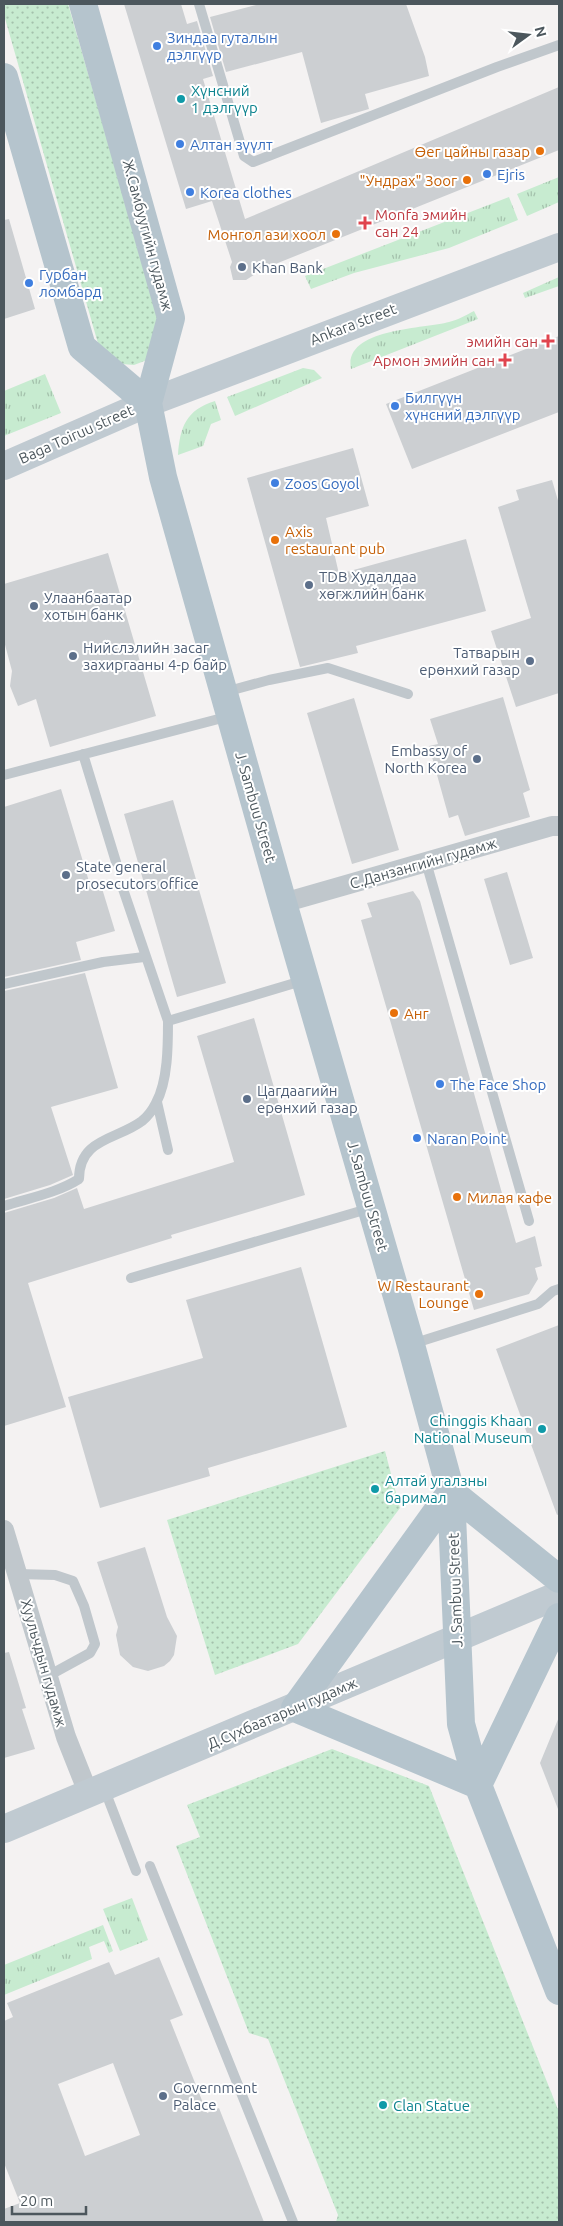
<svg xmlns="http://www.w3.org/2000/svg" width="563" height="2226" viewBox="0 0 563 2226" font-family="Ubuntu,sans-serif">
<style>
.grass{fill:url(#grass-tufts)}
.park{fill:url(#park-dots)}
.building{fill:#cccfd2;fill-rule:evenodd}
.lines{fill:none;stroke-linecap:round;stroke-linejoin:round}
.service{stroke:#c0c7cc;stroke-width:10}
.minor{stroke:#c0c7cc;stroke-width:20}
.secondary{stroke:#c0cad1;stroke-width:28}
.primary{stroke:#b5c4cd;stroke-width:28}
.shop-dot{fill:#3f7fe0;stroke:#fff;stroke-width:2}
.culture-dot{fill:#0f9aa8;stroke:#fff;stroke-width:2}
.food-dot{fill:#e8710a;stroke:#fff;stroke-width:2}
.health-dot{fill:#e0444e;stroke:#fff;stroke-width:2}
.service-dot{fill:#5c6f8a;stroke:#fff;stroke-width:2}
.labels{text-anchor:middle;dominant-baseline:central;stroke-width:4;stroke-linejoin:round;paint-order:stroke}
.shop-label{font-size:15px;fill:#366cbe;stroke:#fff;text-anchor:start}
.culture-label{font-size:15px;fill:#0d838f;stroke:#fff;text-anchor:start}
.food-label{font-size:15px;fill:#c56008;stroke:#fff;text-anchor:end}
.health-label{font-size:15px;fill:#be3a42;stroke:#fff;text-anchor:end}
.street-label{font-size:15px;fill:#4c575d;stroke:#fff}
.service-label{font-size:15px;fill:#4e5e75;stroke:#fff;text-anchor:start}
</style>
<defs>
<pattern id="grass-tufts" width="24" height="20" patternUnits="userSpaceOnUse" patternTransform="scale(1.25)"><rect width="24" height="20" fill="#c7ebd0"/><path d="M3 7l-1-3M5 7V3M7 7l1-3M15 17l-1-3M17 17v-4M19 17l1-3" fill="none" stroke="#a4c1ac"/></pattern>
<pattern id="park-dots" width="8" height="8" patternUnits="userSpaceOnUse" patternTransform="scale(1.25)"><rect width="8" height="8" fill="#c7ebd0"/><path d="M2 2h.1M6 6h.1" fill="none" stroke="#a4c1ac" stroke-width="1.8" stroke-linecap="round"/></pattern>
</defs>
<rect width="100%" height="100%" fill="#f4f2f2"/>
<!-- grass -->
<path class="grass" d="M559,177V202L527,216L517,194Z
M509,197L518,220L449,248L354,273L311,289L305,276Z
M559,277V286L525,298L523,293Z
M474,311L478,319L351,369C343,328 424,329 449,322C458,320 466,315 474,311Z
M303,368L314,370L322,378L235,416L227,397Z
M45,374L61,413L4,436V391Z
M215,401L221,420L211,424L203,446L178,455C180,427 186,410 215,401Z
M132,1898L148,1940L120,1951L103,1909Z
M103,1925L113,1951L109,1953L104,1941L89,1947L92,1959L4,1995V1965Z"/>
<!-- park -->
<path class="park" d="M4,4H68L159,319L147,360L134,365L122,364L100,348L97,340L4,15Z
M385,1451L400,1508L298,1644L215,1675L167,1520Z
M332,1749L429,1786L559,2112V2222H336L338,2215L268,2039L249,2033L176,1846L200,1837L187,1805Z"/>
<!-- building -->
<path class="building" d="M124,4H181L187,24L197,21L213,76L203,79L245,219L559,87V150L263,269L246,280H233L230,267L232,262L212,201L186,209Z
M260,4H406L425,57L429,76L365,94L369,109L321,123L302,52L226,72L210,17Z
M9,219L35,309L4,319V220Z
M559,336V412L412,469L386,404Z
M353,448L369,506L326,518L339,574L466,539L486,611L356,646L358,653L300,667L247,478Z
M552,480L559,504V693L516,707L491,631L531,618L498,507L519,500L516,490Z
M108,553L156,716L50,747L36,699L18,706L10,686L12,671L4,641V584Z
M503,697L530,790L523,793L530,817L465,836L458,815L449,818L429,746L438,744L430,719Z
M354,698L399,850L352,864L307,713Z
M61,789L91,888L101,885L115,931L76,942L81,960L4,977V807Z
M173,800L226,983L177,997L124,814Z
M507,872L533,958L510,965L484,879Z
M413,891L420,901L516,1243L535,1236L542,1266L535,1268L538,1279L529,1294L474,1310L361,920L372,917L367,903Z
M85,973L118,1088L51,1107L73,1175L50,1185L4,1199V991Z
M254,1018L305,1195L171,1235L172,1238L28,1283L66,1407L4,1426V1213L54,1198L77,1188L84,1209L234,1162L197,1036Z
M301,1267L347,1427L208,1468L210,1476L100,1508L68,1397L203,1358L186,1300Z
M559,1325V1514L557,1515L496,1349Z
M145,1547L167,1617L177,1636L174,1655L170,1661L164,1666L148,1671L133,1667L120,1655L116,1635L118,1627L97,1562Z
M9,1652L26,1708L22,1709L35,1749L4,1758V1653Z
M559,1717V1809H558L540,1763Z
M159,1957L183,2015L170,2020L207,2113L219,2108L264,2222H4V2209L20,2203L4,2163V2021L13,2017L7,2003L109,1962L115,1975ZM113,2063L140,2135L85,2156L58,2084Z"/>
<g class="lines">
<!-- service -->
<path class="service" d="M199,4L244,156L253,162L497,67L559,45
M225,692L269,680L328,668L408,694
M83,754L116,862
M4,775L230,716
M426,862L529,1221
M123,889L168,1021
M4,984L103,962L144,957
M157,1102L168,1150
M4,1206C29,1198 57,1193 79,1179C79,1138 117,1140 142,1121C147,1117 153,1109 156,1103C168,1081 168,1045 168,1021L305,980
M131,1278L371,1208
M412,1344L538,1304L553,1291L559,1289
M18,1574L55,1575L73,1581L84,1606L95,1644L90,1653L48,1676
M104,1788L136,1871
M150,1866L293,2222"/>
<!-- minor -->
<path class="minor" d="M283,903L552,826H559
M4,1530L66,1737L89,1795"/>
<!-- secondary -->
<path class="secondary" d="M4,466L148,403L559,247
M4,1829L559,1595"/>
<!-- primary -->
<path class="primary" d="M83,4L171,318L148,403L163,477L283,903L411,1345L451,1492L461,1724L478,1785L559,1991
M4,77L82,347L148,403
M559,1579L451,1492L295,1708L478,1785L559,1617"/>
</g>
<!-- markers -->
<g class="shop-dot">
<circle cx="157" cy="46" r="5"/>
<circle cx="180" cy="144" r="5"/>
<circle cx="487" cy="174" r="5"/>
<circle cx="190" cy="192" r="5"/>
<circle cx="29" cy="283" r="5"/>
<circle cx="395" cy="406" r="5"/>
<circle cx="275" cy="483" r="5"/>
<circle cx="440" cy="1084" r="5"/>
<circle cx="417" cy="1138" r="5"/>
</g>
<g class="culture-dot">
<circle cx="181" cy="99" r="5"/>
<circle cx="542" cy="1429" r="5"/>
<circle cx="375" cy="1489" r="5"/>
<circle cx="383" cy="2105" r="5"/>
</g>
<g class="food-dot">
<circle cx="540" cy="151" r="5"/>
<circle cx="467" cy="180" r="5"/>
<circle cx="336" cy="234" r="5"/>
<circle cx="275" cy="540" r="5"/>
<circle cx="394" cy="1013" r="5"/>
<circle cx="457" cy="1197" r="5"/>
<circle cx="479" cy="1294" r="5"/>
</g>
<g class="health-dot">
<path d="M362.5 215.5h5v5h5v5h-5v5h-5v-5h-5v-5h5z"/>
<path d="M545.5 333.5h5v5h5v5h-5v5h-5v-5h-5v-5h5z"/>
<path d="M502.5 352.5h5v5h5v5h-5v5h-5v-5h-5v-5h5z"/>
</g>
<g class="service-dot">
<circle cx="242" cy="267" r="5"/>
<circle cx="309" cy="585" r="5"/>
<circle cx="34" cy="606" r="5"/>
<circle cx="73" cy="656" r="5"/>
<circle cx="530" cy="661" r="5"/>
<circle cx="477" cy="759" r="5"/>
<circle cx="66" cy="875" r="5"/>
<circle cx="247" cy="1099" r="5"/>
<circle cx="163" cy="2096" r="5"/>
</g>
<g class="labels">
<!-- shop labels -->
<g class="shop-label">
<text x="167" y="37">Зиндаа гуталын<tspan x="167" dy="17">дэлгүүр</tspan></text>
<text x="190" y="144">Алтан зүүлт</text>
<text x="497" y="174">Ejris</text>
<text x="200" y="192">Korea clothes</text>
<text x="39" y="274">Гурбан<tspan x="39" dy="17">ломбард</tspan></text>
<text x="405" y="397">Билгүүн<tspan x="405" dy="17">хүнсний дэлгүүр</tspan></text>
<text x="285" y="483">Zoos Goyol</text>
<text x="450" y="1084">The Face Shop</text>
<text x="427" y="1138">Naran Point</text>
</g>
<!-- culture labels -->
<g class="culture-label">
<text x="191" y="90">Хүнсний<tspan x="191" dy="17">1 дэлгүүр</tspan></text>
<text x="532" y="1420" text-anchor="end">Chinggis Khaan<tspan x="532" dy="17">National Museum</tspan></text>
<text x="385" y="1480">Алтай угалзны<tspan x="385" dy="17">баримал</tspan></text>
<text x="393" y="2105">Clan Statue</text>
</g>
<!-- food labels -->
<g class="food-label">
<text x="530" y="151">Өег цайны газар</text>
<text x="457" y="180">"Ундрах" Зоог</text>
<text x="326" y="234">Монгол ази хоол</text>
<text x="285" y="531" text-anchor="start">Axis<tspan x="285" dy="17">restaurant pub</tspan></text>
<text x="404" y="1013" text-anchor="start">Анг</text>
<text x="467" y="1197" text-anchor="start">Милая кафе</text>
<text x="469" y="1285">W Restaurant<tspan x="469" dy="17">Lounge</tspan></text>
</g>
<!-- health labels -->
<g class="health-label">
<text x="375" y="214" text-anchor="start">Monfa эмийн<tspan x="375" dy="17">сан 24</tspan></text>
<text x="538" y="341">эмийн сан</text>
<text x="495" y="360">Армон эмийн сан</text>
</g>
<!-- street labels -->
<g class="street-label">
<text transform="translate(148 235) rotate(75)">Ж.Самбуугийн гудамж</text>
<text transform="translate(353 324) rotate(-21)">Ankara street</text>
<text transform="translate(76 434) rotate(-24)">Baga Toiruu street</text>
<text transform="translate(256 807) rotate(74)">J. Sambuu Street</text>
<text transform="translate(423 863) rotate(-16)">С.Данзангийн гудамж</text>
<text transform="translate(368 1196) rotate(74)">J. Sambuu Street</text>
<text transform="translate(455 1590) rotate(-92)">J. Sambuu Street</text>
<text transform="translate(44 1663) rotate(74)">Хуульчдын гудамж</text>
<text transform="translate(282 1713) rotate(-23)">Д.Сүхбаатарын гудамж</text>
</g>
<!-- service labels -->
<g class="service-label">
<text x="252" y="267">Khan Bank</text>
<text x="319" y="576">TDB Худалдаа<tspan x="319" dy="17">хөгжлийн банк</tspan></text>
<text x="44" y="597">Улаанбаатар<tspan x="44" dy="17">хотын банк</tspan></text>
<text x="83" y="647">Нийслэлийн засаг<tspan x="83" dy="17">захиргааны 4-р байр</tspan></text>
<text x="520" y="652" text-anchor="end">Татварын<tspan x="520" dy="17">ерөнхий газар</tspan></text>
<text x="467" y="750" text-anchor="end">Embassy of<tspan x="467" dy="17">North Korea</tspan></text>
<text x="76" y="866">State general<tspan x="76" dy="17">prosecutors office</tspan></text>
<text x="257" y="1090">Цагдаагийн<tspan x="257" dy="17">ерөнхий газар</tspan></text>
<text x="173" y="2087">Government<tspan x="173" dy="17">Palace</tspan></text>
</g>
</g>
<!-- border -->
<rect width="563" height="2226" fill="none" stroke="#4c575d" stroke-width="10"/>
<!-- north arrow -->
<g transform="translate(528 35) rotate(75)" stroke="#ffffff" stroke-width="4" paint-order="stroke">
<path d="M0-4L9 19L0 12L-9 19Z" fill="#4c575d"/>
<text y="-8" font-size="14" font-weight="bold" text-anchor="middle" fill="#4c575d">N</text>
</g>
<!-- scale -->
<path d="M12 2206v8h74v-8" fill="none" stroke="#4c575d" stroke-width="2.5"/>
<text x="20" y="2206" font-size="15" fill="#4c575d" stroke="#ffffff" stroke-width="4" paint-order="stroke">20 m</text>
</svg>
